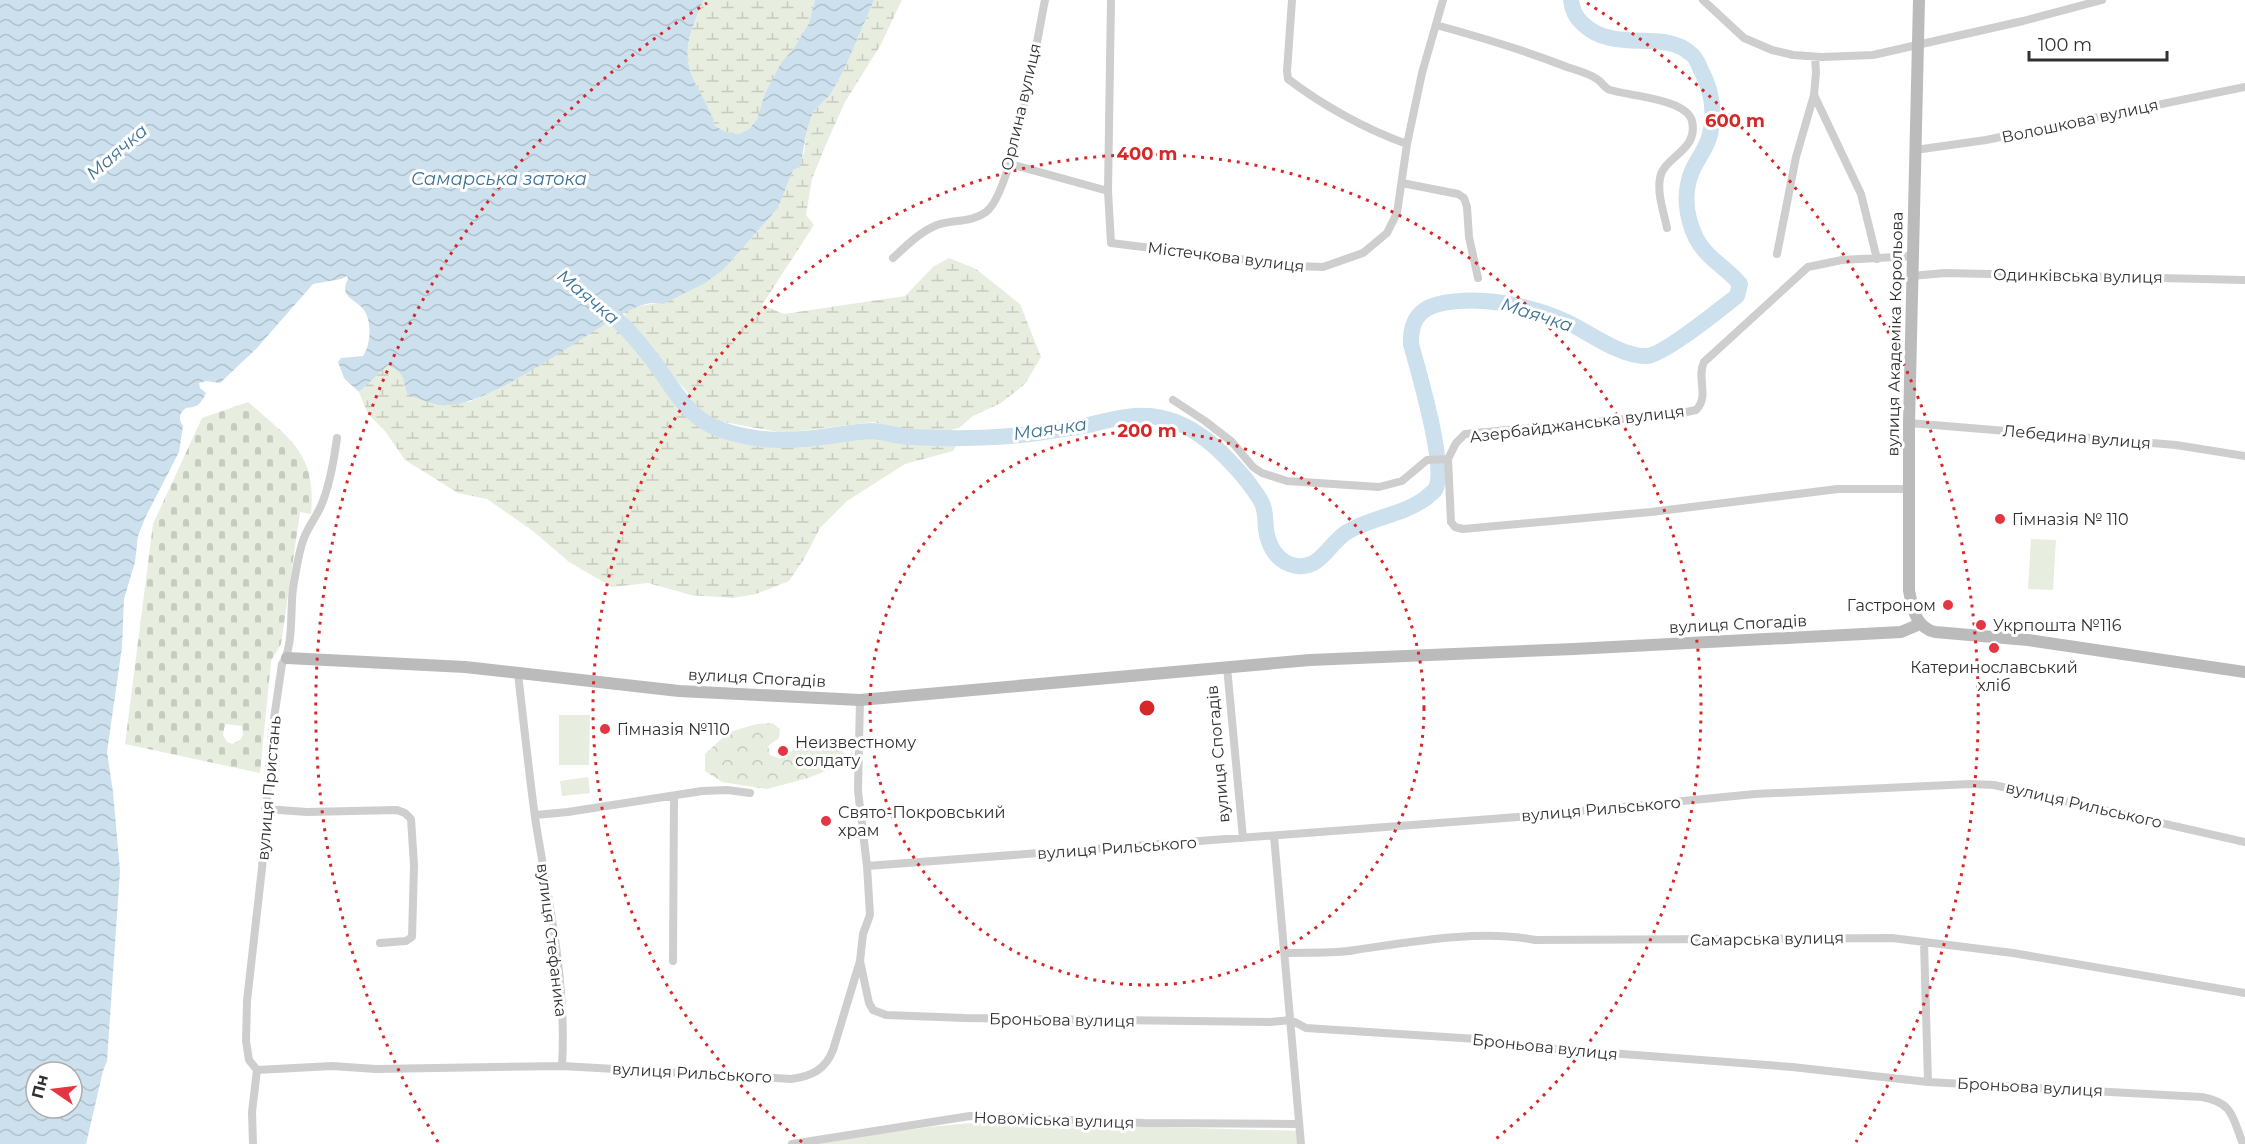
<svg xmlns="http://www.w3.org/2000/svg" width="2245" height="1144" viewBox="0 0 2245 1144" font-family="Montserrat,sans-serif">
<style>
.green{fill:#e7eddf}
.forest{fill:url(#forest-crowns)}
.wetland{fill:url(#wetland-marsh)}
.cemetery{fill:url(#cemetery-stones);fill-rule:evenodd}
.water{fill:url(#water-waves);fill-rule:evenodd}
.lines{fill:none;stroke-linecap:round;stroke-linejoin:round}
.river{stroke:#cce0ed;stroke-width:16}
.street{stroke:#cecece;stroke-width:8}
.secondary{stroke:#bbb;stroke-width:12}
.ring{fill:none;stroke:#d62828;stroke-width:3;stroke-dasharray:3 6}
.poi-dot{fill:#e53543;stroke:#fff;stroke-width:2}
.labels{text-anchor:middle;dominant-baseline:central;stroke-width:6;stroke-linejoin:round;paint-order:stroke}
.street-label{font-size:16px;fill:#313131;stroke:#fff}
.poi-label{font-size:16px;fill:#313131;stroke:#fff;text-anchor:start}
.water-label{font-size:18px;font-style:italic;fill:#3e7394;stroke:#fff}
.centre{fill:#d62828;stroke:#fff;stroke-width:3}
.ring-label{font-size:18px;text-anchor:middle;font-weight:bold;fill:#d62828;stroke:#fff;stroke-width:6;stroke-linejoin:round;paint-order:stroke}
</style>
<defs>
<pattern id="forest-crowns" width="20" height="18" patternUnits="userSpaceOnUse" patternTransform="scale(1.5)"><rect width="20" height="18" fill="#e7eddf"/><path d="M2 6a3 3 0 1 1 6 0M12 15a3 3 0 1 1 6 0" fill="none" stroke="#c7ccc0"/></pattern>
<pattern id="wetland-marsh" width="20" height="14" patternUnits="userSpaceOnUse" patternTransform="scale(1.5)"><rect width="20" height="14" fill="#e7eddf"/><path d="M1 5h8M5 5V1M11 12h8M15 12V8" fill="none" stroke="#c7ccc0"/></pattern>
<pattern id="cemetery-stones" width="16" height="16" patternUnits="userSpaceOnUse" patternTransform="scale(1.5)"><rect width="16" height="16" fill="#e7eddf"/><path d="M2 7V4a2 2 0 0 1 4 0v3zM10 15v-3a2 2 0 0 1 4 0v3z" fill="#c7ccc0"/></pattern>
<pattern id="water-waves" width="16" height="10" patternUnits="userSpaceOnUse" patternTransform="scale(1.5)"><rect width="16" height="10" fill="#cce0ed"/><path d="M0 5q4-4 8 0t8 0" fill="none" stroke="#b0c1cc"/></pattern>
</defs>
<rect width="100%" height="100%" fill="#fff"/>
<!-- green -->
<path class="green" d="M2031,539L2056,540L2053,590L2028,589Z
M559,715H590L589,765H559Z
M588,777L590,793L562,796L560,781Z
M982,1122L1302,1131V1144H807L929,1127Z"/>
<!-- forest -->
<path class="forest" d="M772,723L780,729L779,738L768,746L770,755L780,759L797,747L836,746L845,754L841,765L808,778L767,789L722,782L705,771V754L729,732L757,724Z"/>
<!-- wetland -->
<path class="wetland" d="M704,0H815L809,23L792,51L782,61L765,93L757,119L749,129L739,134L726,132L715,126C711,108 699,93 692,76C681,49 693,23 704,0Z
M874,0H902L880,46L845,102L827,142L812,179L806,215L814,225L762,305L784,314L905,296L933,267L949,258L976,269L1020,304L1041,357L1025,384L1001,403L973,416L959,428L942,432L900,431L874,422L783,433L718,421L696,409L688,393L637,337L624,313L630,308L657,303L724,269L778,208L793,170L804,153L807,130L813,112L830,95L846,66Z
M607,322C627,336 644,355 658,375C671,393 683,414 701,428C721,443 770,449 794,447C812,445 830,438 848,436C885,433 922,445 958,443L953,451L905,464L847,501L820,528L804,559L789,581L756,594L733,598L691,595L648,583L612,587L569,562L533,531L487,499L458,493L405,460L385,431L368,414L359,392L388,364C399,370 407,375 406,389L469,402L494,391Z"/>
<!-- cemetery -->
<path class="cemetery" d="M248,402C289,438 317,453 311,514L300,512L281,644L271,661L260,773L125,744L153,524L202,418ZM225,724L242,726L243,735L240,740L232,744L227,742L223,735Z"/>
<!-- water -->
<path class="water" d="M0,0H704C693,23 681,49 692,76C699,93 711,108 715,126L726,132L739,134L749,129L757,119L765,93L782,61L792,51L809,23L815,0H874L845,68L830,95L813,112L807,130L800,167L793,170L778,208L724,269L705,283L663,304C647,300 631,309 617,317C576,340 483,411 439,405C429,403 418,398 408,395C401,377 407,375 388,365L359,392L344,378L338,362L341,358L363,356C371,344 372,322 364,310C359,303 350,300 346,293C344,288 346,283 348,279L347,276L341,279L313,284L256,349L220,383L206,381L199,383L200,388L206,393C200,405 198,407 186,408C179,413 178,419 183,426L179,452L145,518L138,536L135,562L124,599L122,647L107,752L113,792L120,871L107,1061L103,1071L86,1144H0ZM36,1072H72V1108H36Z"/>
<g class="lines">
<!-- river -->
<path class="river" d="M599,304C619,319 636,338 651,358C669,381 684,413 712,426C739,438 773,442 802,439C825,438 848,432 871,431C884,431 897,437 911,437C952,439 996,439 1037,433C1054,431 1072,428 1088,425C1113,419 1137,412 1162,418C1197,425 1226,455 1248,482C1253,490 1261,498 1263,506C1266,513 1265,522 1266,529C1268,546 1278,564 1297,566C1321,569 1329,543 1347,532C1372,517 1403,515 1426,498C1429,495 1432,493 1435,490C1448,469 1418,370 1411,344C1410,323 1418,309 1439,304C1478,295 1531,305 1567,322C1590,333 1621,357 1647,356C1664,355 1720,309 1737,296L1740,284C1726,267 1706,258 1696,238C1686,217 1683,193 1692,171C1697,160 1705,150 1709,138C1716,114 1712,90 1700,68C1698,63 1695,56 1690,53C1664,29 1614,54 1583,24C1575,17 1572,10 1571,0"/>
<!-- street -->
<path class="street" d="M1111,0L1108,191L1111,243L1296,266L1323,267L1363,253L1387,233L1397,213L1407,144L1422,73L1443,0
M1292,0L1287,71L1288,79C1322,105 1367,130 1407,144
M1703,0L1744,38L1772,50L1793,55L1822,57L1873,55L2023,21L2102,0
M1436,25C1480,37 1524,50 1567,67C1576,70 1588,73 1597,79C1602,82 1604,88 1610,90C1630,96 1687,99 1692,121C1699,151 1664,156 1660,178C1657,194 1664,213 1667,228
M1815,57L1816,73L1814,95L1861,194L1877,259
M1915,150L1986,140L2245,87
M1010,164L1108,191
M1402,183L1458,194L1464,198L1467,207L1469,237L1478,278
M1777,254L1796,157L1814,95
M893,258C907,245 920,232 937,225C953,219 971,223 986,212C1013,192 1037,39 1045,0
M1912,276L1945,273L2245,280
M1173,400L1205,421L1232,442L1253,467L1262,473L1287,481L1379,487L1402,481L1427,460L1448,459
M1909,423L2176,445L2245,456
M1909,489H1838L1651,512L1463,529L1455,527L1451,522L1448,459L1456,443L1465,434L1677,414L1696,410C1710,396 1696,378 1704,362L1808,267L1842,260L1913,256
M1227,667L1243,838
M518,674C524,724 529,775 536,824C549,903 567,985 562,1066
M265,809L307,812L397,810L405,813L411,819L414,865L412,937L406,941L380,943
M535,815L568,812L702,791L727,790L750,793
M1274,836L1301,1144
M867,866L1518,817L1755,794L1971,784L1994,785L2245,842
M1924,942L1928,1082
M1285,953C1308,952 1333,954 1355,950C1411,942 1480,929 1535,940L1892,938L2013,953L2245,993
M673,961L674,796
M860,961L869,1003L873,1010L886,1015L965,1018L1269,1022L1291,1020L1306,1028L1477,1039L1518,1046L1792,1067L1928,1082L2202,1097C2234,1103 2232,1117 2243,1144
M257,1070L332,1066L376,1069L562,1066L791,1079C812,1076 825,1070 833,1050L860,961L863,934L870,915L867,866L858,791L860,700
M253,1144L252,1112L257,1070L249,1060L246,1041L247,1001L262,868L272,732L282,664C294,647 290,610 293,588C296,572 298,553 304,538C308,527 316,517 321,506C330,485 334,460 337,438
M792,1144L970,1116L1144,1123L1299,1124"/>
<!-- secondary -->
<path class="secondary" d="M1919,0L1909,423V591C1913,608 1915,627 1935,632L2028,640L2245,672
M287,658L465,667L679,691L860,700L1310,660L1574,649L1901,632L1920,624"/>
</g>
<!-- distance rings -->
<g class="ring">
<circle cx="1147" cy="708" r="277"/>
<path d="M802 1142A554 554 0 1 1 1492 1142"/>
<path d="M438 1142A831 831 0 0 1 707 3M1587 3A831 831 0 0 1 1856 1142"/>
</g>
<!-- markers -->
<g class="poi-dot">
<circle cx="2000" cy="519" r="6"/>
<circle cx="1948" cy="605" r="6"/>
<circle cx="1981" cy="625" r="6"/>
<circle cx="1994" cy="648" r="6"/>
<circle cx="605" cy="729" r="6"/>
<circle cx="783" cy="751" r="6"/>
<circle cx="826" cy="821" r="6"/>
</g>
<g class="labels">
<!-- street labels -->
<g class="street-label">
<text transform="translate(1021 107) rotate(-77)">Орлина вулиця</text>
<text transform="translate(2080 121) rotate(-12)">Волошкова вулиця</text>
<text transform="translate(1226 257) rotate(7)">Містечкова вулиця</text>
<text transform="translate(2078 276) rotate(1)">Одинківська вулиця</text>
<text transform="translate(1895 334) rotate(-89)">вулиця Академіка Корольова</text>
<text transform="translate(1577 424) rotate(-7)">Азербайджанська вулиця</text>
<text transform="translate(2077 437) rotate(5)">Лебедина вулиця</text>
<text transform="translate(1738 624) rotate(-3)">вулиця Спогадів</text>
<text transform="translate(757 678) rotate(3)">вулиця Спогадів</text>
<text transform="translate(1218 754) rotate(-95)">вулиця Спогадів</text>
<text transform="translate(269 788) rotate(-85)">вулиця Пристань</text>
<text transform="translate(2084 805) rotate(13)">вулиця Рильського</text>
<text transform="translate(1601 809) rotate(-5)">вулиця Рильського</text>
<text transform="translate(1117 848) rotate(-4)">вулиця Рильського</text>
<text transform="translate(1767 939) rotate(-1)">Самарська вулиця</text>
<text transform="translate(552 940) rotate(83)">вулиця Стефаника</text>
<text transform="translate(1062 1020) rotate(1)">Броньова вулиця</text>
<text transform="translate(1545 1047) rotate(6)">Броньова вулиця</text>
<text transform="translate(692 1073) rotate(3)">вулиця Рильського</text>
<text transform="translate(2030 1087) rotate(3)">Броньова вулиця</text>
<text transform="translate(1054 1120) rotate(2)">Новоміська вулиця</text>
</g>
<!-- poi labels -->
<g class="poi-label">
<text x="2012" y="519">Гімназія № 110</text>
<text x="1936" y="605" text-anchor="end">Гастроном</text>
<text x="1993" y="625">Укрпошта №116</text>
<text x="1994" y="667" text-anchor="middle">Катеринославський<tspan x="1994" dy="18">хліб</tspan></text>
<text x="617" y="729">Гімназія №110</text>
<text x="795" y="742">Неизвестному<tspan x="795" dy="18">солдату</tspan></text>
<text x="838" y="812">Свято-Покровський<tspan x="838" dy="18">храм</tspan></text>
</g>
<!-- water labels -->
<g class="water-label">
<text transform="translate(117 152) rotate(-41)">Маячка</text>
<text x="499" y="179">Самарська затока</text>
<text transform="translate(588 297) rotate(40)">Маячка</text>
<text transform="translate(1537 315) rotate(18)">Маячка</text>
<text transform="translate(1050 429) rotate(-8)">Маячка</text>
</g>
</g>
<circle cx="1147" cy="708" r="9" class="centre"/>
<g class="ring-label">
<text x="1735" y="127">600 m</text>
<text x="1147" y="160">400 m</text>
<text x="1147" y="437">200 m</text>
</g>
<!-- north arrow -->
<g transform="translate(54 1090) rotate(284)"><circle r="28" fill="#ffffff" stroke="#adadad" stroke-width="1.5"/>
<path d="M0-4.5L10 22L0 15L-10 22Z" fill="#e53543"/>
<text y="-9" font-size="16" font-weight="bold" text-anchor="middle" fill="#313131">Пн</text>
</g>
<!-- scale -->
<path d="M2029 51v9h138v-9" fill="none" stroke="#313131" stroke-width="3"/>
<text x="2038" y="51" font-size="18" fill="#313131" stroke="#ffffff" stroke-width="4.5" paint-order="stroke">100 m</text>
</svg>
